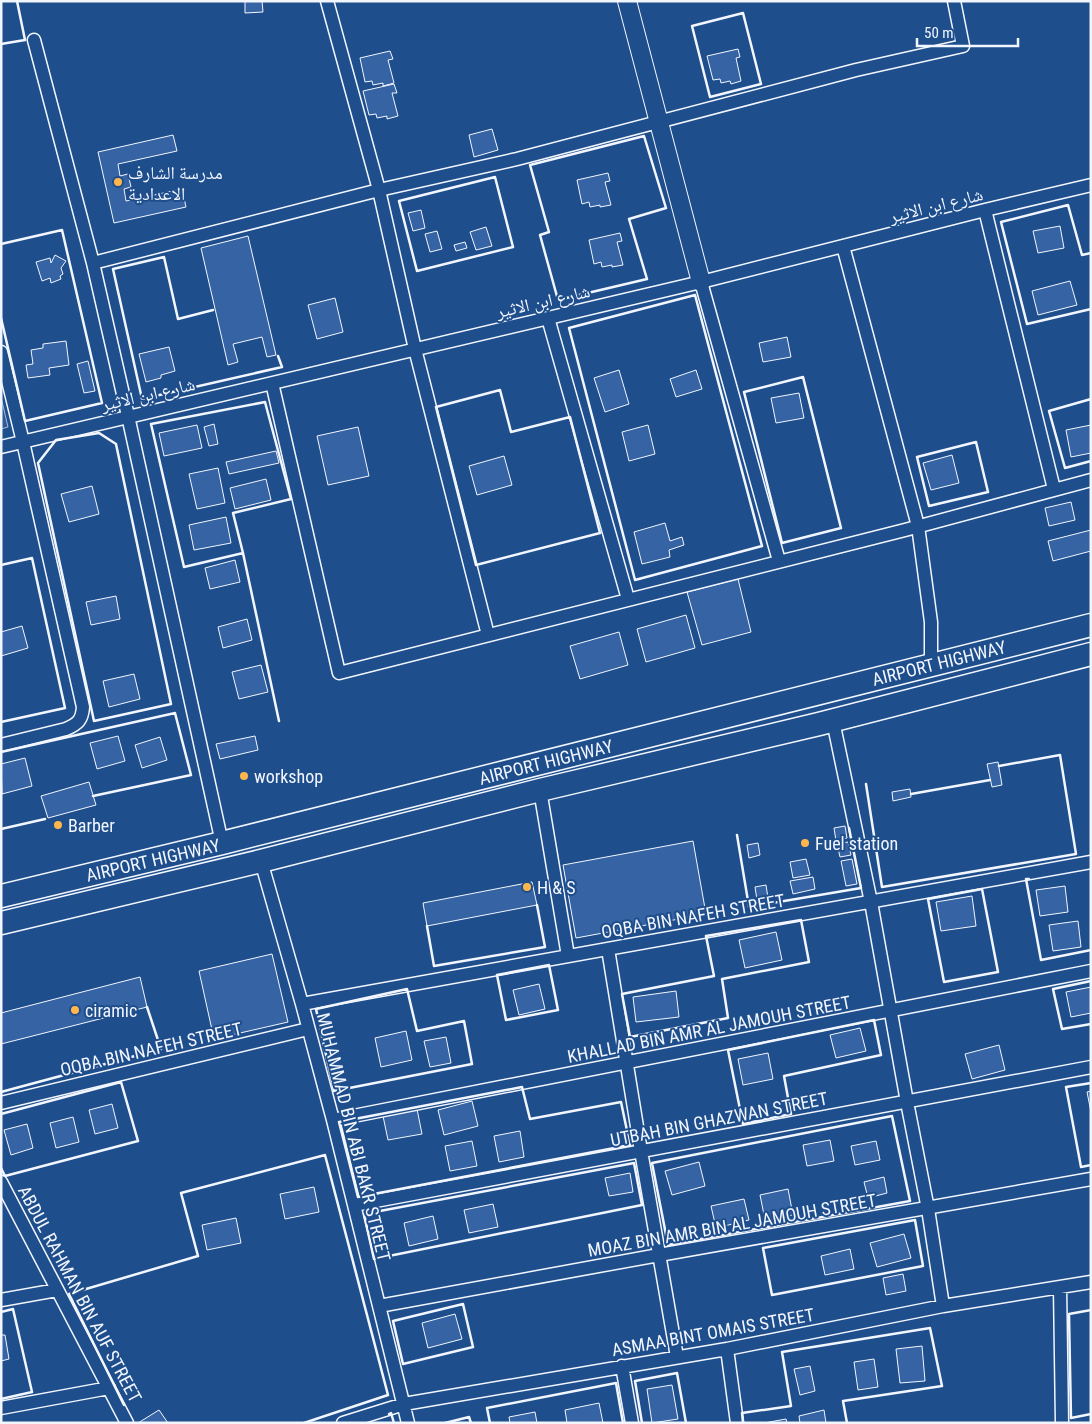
<svg xmlns="http://www.w3.org/2000/svg" width="1092" height="1424" viewBox="0 0 1092 1424" font-family="'Roboto Condensed','Noto Naskh Arabic',sans-serif">
<style>
.parking{fill:#305b95;stroke:#a8bbd7}
.building{fill:#3563a3;stroke:#f2f6ff}
.lines{fill:none;stroke-linecap:round;stroke-linejoin:round}
.street-casing{stroke:#f2f6ff;stroke-width:15}
.secondary-casing{stroke:#f2f6ff;stroke-width:20}
.highway-casing{stroke:#f2f6ff;stroke-width:25}
.street{stroke:#1f4e8c;stroke-width:12}
.secondary{stroke:#1f4e8c;stroke-width:18}
.highway{stroke:#1f4e8c;stroke-width:22}
.wall{stroke:#f2f6ff;stroke-width:2.5}
.poi-dot{fill:#ffb74d;stroke:#1f4e8c;stroke-width:2}
.labels{text-anchor:middle;dominant-baseline:central;stroke-width:4;stroke-linejoin:round;paint-order:stroke}
.poi-label{font-size:18px;fill:#f2f6ff;stroke:#1f4e8c;text-anchor:start}
.street-label{font-size:18px;fill:#f2f6ff;stroke:#1f4e8c}
</style>
<rect width="100%" height="100%" fill="#1f4e8c"/>
<!-- parking -->
<path class="parking" d="M1,397L8,427L1,429Z"/>
<!-- building -->
<path class="building" d="M245,1H262L263,12L245,13Z
M738,49L740,57L736,58L741,81L731,84L730,81L721,83L720,79L713,80L707,56Z
M390,51L393,59L388,60L394,83L383,86V83L373,85L372,81L365,82L360,58Z
M394,84L397,93H392L398,116L387,119V116L377,118L376,114L369,115L363,91Z
M492,129L498,150L474,157L469,135Z
M173,135L177,151L118,164L120,176L128,174L131,187L124,189L126,201L182,189L186,207L114,223L98,152Z
M608,173L610,181L605,182L611,205L600,207V205L590,207L589,202L582,204L577,180Z
M421,210L425,228L413,231L408,213Z
M1060,226L1064,248L1038,253L1033,231Z
M486,227L492,246L476,250L470,232Z
M437,231L442,249L430,252L425,234Z
M620,233L622,241L617,242L623,265L612,267V265L602,267L601,262L594,264L589,240Z
M248,236L276,355L267,357L262,337L233,344L238,362L228,365L201,248Z
M465,242L467,248L456,251L454,245Z
M55,255L66,261L61,268L63,274L60,276L61,279L51,283L50,278L42,281L36,262L50,258L51,263Z
M1070,281L1077,305L1038,315L1032,291Z
M335,298L343,332L317,339L308,305Z
M787,337L791,357L763,362L759,343Z
M66,341L69,365L49,368L50,375L28,378L26,365L33,364L31,350L43,348V344Z
M169,347L175,371L161,375V378L146,382L139,354Z
M88,361L95,391L84,393L77,364Z
M619,370L629,404L605,412L594,378Z
M696,370L702,389L676,397L670,379Z
M799,393L804,418L776,423L771,398Z
M214,424L218,444L209,446L204,427Z
M197,425L202,448L164,456L159,433Z
M648,425L655,454L629,461L622,432Z
M1091,425V453L1071,457L1066,430Z
M358,427L369,476L328,485L317,436Z
M276,451L279,463L229,474L226,462Z
M952,455L959,483L931,490L923,463Z
M504,456L512,485L477,495L469,466Z
M218,468L225,503L197,509L189,474Z
M266,479L271,500L235,509L230,488Z
M92,486L99,514L69,522L61,494Z
M1071,502L1075,520L1049,526L1045,508Z
M226,517L231,543L194,550L189,525Z
M665,523L670,541L682,537L684,545L669,550L670,557L642,564L634,532Z
M1091,530V551L1053,561L1048,541Z
M235,560L240,582L210,589L205,568Z
M738,579L751,632L702,645L687,592Z
M116,596L120,619L91,625L86,602Z
M686,615L695,648L646,662L637,629Z
M247,619L252,640L223,648L218,627Z
M22,626L28,648L1,656V632Z
M619,632L628,665L580,679L570,646Z
M261,665L268,692L239,699L232,672Z
M134,674L140,699L109,707L103,681Z
M118,736L125,761L97,769L90,743Z
M255,736L258,750L220,759L216,744Z
M160,737L167,760L142,768L135,745Z
M25,758L32,786L2,794L1,764Z
M998,762L1002,785L992,787L987,764Z
M89,782L96,805L48,818L41,796Z
M910,789L911,797L893,801L892,792Z
M845,826L847,838L836,841L834,828Z
M693,841L706,914L576,938L563,865Z
M848,842L851,855L840,857L837,844Z
M758,843L760,855L749,858L747,845Z
M806,859L810,875L793,878L790,862Z
M852,859L857,884L846,886L841,861Z
M813,877L815,889L793,894L790,881Z
M532,882L537,905L427,926L423,903Z
M766,885L768,898L757,900L755,887Z
M1065,886L1068,912L1040,916L1036,890Z
M972,896L976,926L941,931L936,902Z
M1078,921L1081,947L1053,951L1049,925Z
M776,932L782,960L745,968L739,940Z
M272,954L288,1022L214,1039L199,971Z
M140,977L147,1007L1,1044V1013Z
M539,984L545,1009L519,1015L513,990Z
M1091,987V1013L1071,1017L1066,992Z
M676,991L679,1017L636,1022L633,997Z
M860,1028L866,1051L836,1058L830,1035Z
M406,1031L412,1060L381,1067L375,1038Z
M446,1037L451,1063L430,1067L424,1041Z
M999,1045L1005,1070L972,1079L965,1054Z
M768,1053L773,1079L743,1085L738,1059Z
M1091,1091V1112L1087,1092Z
M472,1101L478,1126L444,1135L438,1110Z
M112,1104L118,1128L95,1134L89,1110Z
M417,1109L422,1134L388,1140L383,1116Z
M73,1117L79,1142L56,1148L50,1123Z
M27,1124L33,1148L11,1155L4,1130Z
M520,1131L524,1157L499,1162L494,1136Z
M830,1140L834,1161L807,1166L803,1145Z
M472,1141L477,1166L450,1171L445,1146Z
M876,1141L880,1160L855,1165L851,1146Z
M699,1162L705,1186L672,1195L665,1171Z
M630,1173L633,1192L609,1196L605,1178Z
M884,1177L887,1193L868,1198L864,1182Z
M314,1187L319,1212L285,1219L280,1194Z
M788,1189L793,1215L765,1220L760,1195Z
M744,1199L749,1220L716,1228L711,1206Z
M493,1204L498,1227L469,1233L464,1210Z
M433,1216L438,1239L409,1246L404,1223Z
M236,1218L241,1243L207,1250L202,1225Z
M904,1234L911,1258L877,1267L870,1243Z
M850,1249L854,1269L825,1275L821,1256Z
M903,1274L906,1291L886,1295L883,1278Z
M455,1314L462,1339L428,1348L422,1323Z
M1,1335H5L9,1359L1,1361Z
M922,1346L925,1381L900,1383L896,1349Z
M874,1359L878,1387L858,1390L854,1362Z
M810,1366L815,1391L800,1395L794,1369Z
M672,1385L678,1419L652,1423L647,1389Z
M599,1403L603,1423H567L565,1410Z
M159,1410L168,1423H138Z
M824,1410L826,1423H800L799,1416Z
M535,1412L537,1423H510L509,1417Z
M786,1419L787,1423H764Z"/>
<g class="lines">
<!-- street casing -->
<g class="street-casing">
<path id="street" d="M327,1L379,190L415,349L488,635
M34,40L93,263L128,416L222,843
M985,210L1054,489
M843,246L918,526L931,622V665
M93,263L379,190L517,159L856,70L963,46L954,1
M701,282L779,561
M548,318L628,599
M1,352L23,442L83,707C82,720 78,724 66,729L1,745
M272,383L339,673L905,530L1091,480
M1,447L701,282L985,210L1091,185
M833,721L871,902L907,1102L928,1209L943,1306
M540,790L568,956
M261,861L302,1004L333,1120L408,1423
M608,949L641,1151L677,1357
M302,1004L1091,862
M1,1103L308,1029
M333,1120L1091,971
M1,1182L127,1423
M354,1205L1091,1067
M1060,1287L1062,1423
M1,1300L57,1290
M379,1306L659,1255L1091,1179
M727,1349L737,1423
M622,1366L632,1423
M1,1408L109,1388
M343,1423L404,1404L727,1349L943,1306L1091,1282"/>
</g>
<!-- secondary casing -->
<g class="secondary-casing">
<path id="secondary" d="M627,1L701,282"/>
</g>
<!-- highway casing -->
<g class="highway-casing">
<path id="highway" d="M1,896L222,843L1091,625
M1,923L261,861L540,790L819,724L1091,654"/>
</g>
<!-- street -->
<use href="#street" class="street"/>
<!-- secondary -->
<use href="#secondary" class="secondary"/>
<!-- highway -->
<use href="#highway" class="highway"/>
<!-- wall -->
<path class="wall" d="M743,13L761,84L710,97L692,26Z
M1,44L25,40L17,1
M644,136L666,208L629,219L647,279L558,300L540,235L549,232L530,165Z
M495,177L513,247L417,271L399,201Z
M1,244L62,230L102,403L25,421L1,318
M1091,253L1082,255L1068,205L1001,222L1027,324L1091,309
M695,295L762,546L635,580L569,328Z
M213,310L178,319L164,257L113,269L142,399L282,367L278,356
M803,377L841,528L782,543L744,392Z
M500,390L511,432L570,417L600,533L476,565L436,407Z
M1091,399L1049,411L1065,468L1091,461
M99,433L116,444L171,704L94,721L38,463L56,440Z
M976,442L988,492L929,506L917,457Z
M243,553L233,513L291,499L265,402L151,424L184,567L243,553L279,721
M1,565L32,558L65,708L1,722
M1,752L175,713L191,775L93,796
M866,784L882,887L1076,854L1060,755L999,766
M911,794L990,780
M1,829L45,819
M737,835L749,907L861,888L849,828
M1029,879H1026L1041,960L1091,950
M982,889L998,972L944,982L928,899Z
M801,920L809,962L722,979L728,1018L630,1037L622,994L714,976L706,936Z
M427,926L434,966L545,947L537,905
M549,965L558,1010L506,1020L497,975Z
M1091,981L1053,989L1062,1029L1091,1024
M407,989L417,1031L464,1021L472,1064L334,1091L316,1009Z
M874,1020L881,1055L784,1076L791,1114L743,1124L728,1050Z
M1091,1083L1066,1087L1081,1167L1091,1165
M522,1087L530,1119L621,1102L630,1145L358,1197L339,1122Z
M1,1092L161,1049L147,1007
M1,1114L121,1082L138,1141L5,1176L1,1168
M892,1116L910,1201L668,1245L652,1163Z
M634,1163L642,1205L374,1259L364,1214Z
M915,1220L923,1266L772,1295L763,1248Z
M463,1304L473,1347L403,1364L393,1321Z
M1091,1310L1069,1314L1071,1418L1091,1414
M1,1312L13,1309L32,1392L1,1399
M124,1405L69,1294L198,1256L181,1193L325,1155L388,1395L304,1423
M389,1414L391,1413L394,1423
M445,1423L469,1417L471,1423
M490,1423L487,1408L616,1383L623,1423
M642,1423L635,1381L677,1373L686,1423
M743,1423L742,1413L791,1406L782,1352L930,1328L942,1386L843,1401L847,1423"/>
</g>
<!-- markers -->
<g class="poi-dot">
<circle cx="118" cy="182" r="5"/>
<circle cx="244" cy="776" r="5"/>
<circle cx="58" cy="825" r="5"/>
<circle cx="805" cy="843" r="5"/>
<circle cx="527" cy="887" r="5"/>
<circle cx="75" cy="1010" r="5"/>
</g>
<g class="labels">
<!-- poi labels -->
<g class="poi-label">
<text x="128" y="172">مدرسة الشارف<tspan x="128" dy="21">الاعدادية</tspan></text>
<text x="254" y="776">workshop</text>
<text x="68" y="825">Barber</text>
<text x="815" y="843">Fuel station</text>
<text x="537" y="887">H &amp; S</text>
<text x="85" y="1010">ciramic</text>
</g>
<!-- street labels -->
<g class="street-label">
<text transform="translate(936 205) rotate(-14)">شارع ابن الاثير</text>
<text transform="translate(543 301) rotate(-13)">شارع ابن الاثير</text>
<text transform="translate(148 394) rotate(-13)">شارع ابن الاثير</text>
<text transform="translate(939 663) rotate(-14)">AIRPORT HIGHWAY</text>
<text transform="translate(546 762) rotate(-14)">AIRPORT HIGHWAY</text>
<text transform="translate(153 860) rotate(-13)">AIRPORT HIGHWAY</text>
<text transform="translate(693 916) rotate(-10)">OQBA BIN NAFEH STREET</text>
<text transform="translate(709 1029) rotate(-11)">KHALLAD BIN AMR AL JAMOUH STREET</text>
<text transform="translate(151 1049) rotate(-13)">OQBA BIN NAFEH STREET</text>
<text transform="translate(719 1119) rotate(-11)">UTBAH BIN GHAZWAN STREET</text>
<text transform="translate(354 1137) rotate(76)">MUHAMMAD BIN ABI BAKR STREET</text>
<text transform="translate(732 1225) rotate(-10)">MOAZ BIN AMR BIN AL JAMOUH STREET</text>
<text transform="translate(80 1294) rotate(62)">ABDUL RAHMAN BIN AUF STREET</text>
<text transform="translate(713 1332) rotate(-10)">ASMAA BINT OMAIS STREET</text>
</g>
</g>
<!-- border -->
<rect width="1092" height="1424" fill="none" stroke="#f2f6ff" stroke-width="5"/>
<!-- scale -->
<path d="M917 38v8h101v-8" fill="none" stroke="#f2f6ff" stroke-width="2.5"/>
<text x="924" y="38" font-size="15" fill="#f2f6ff" stroke="#1f4e8c" stroke-width="4" paint-order="stroke">50 m</text>
</svg>
